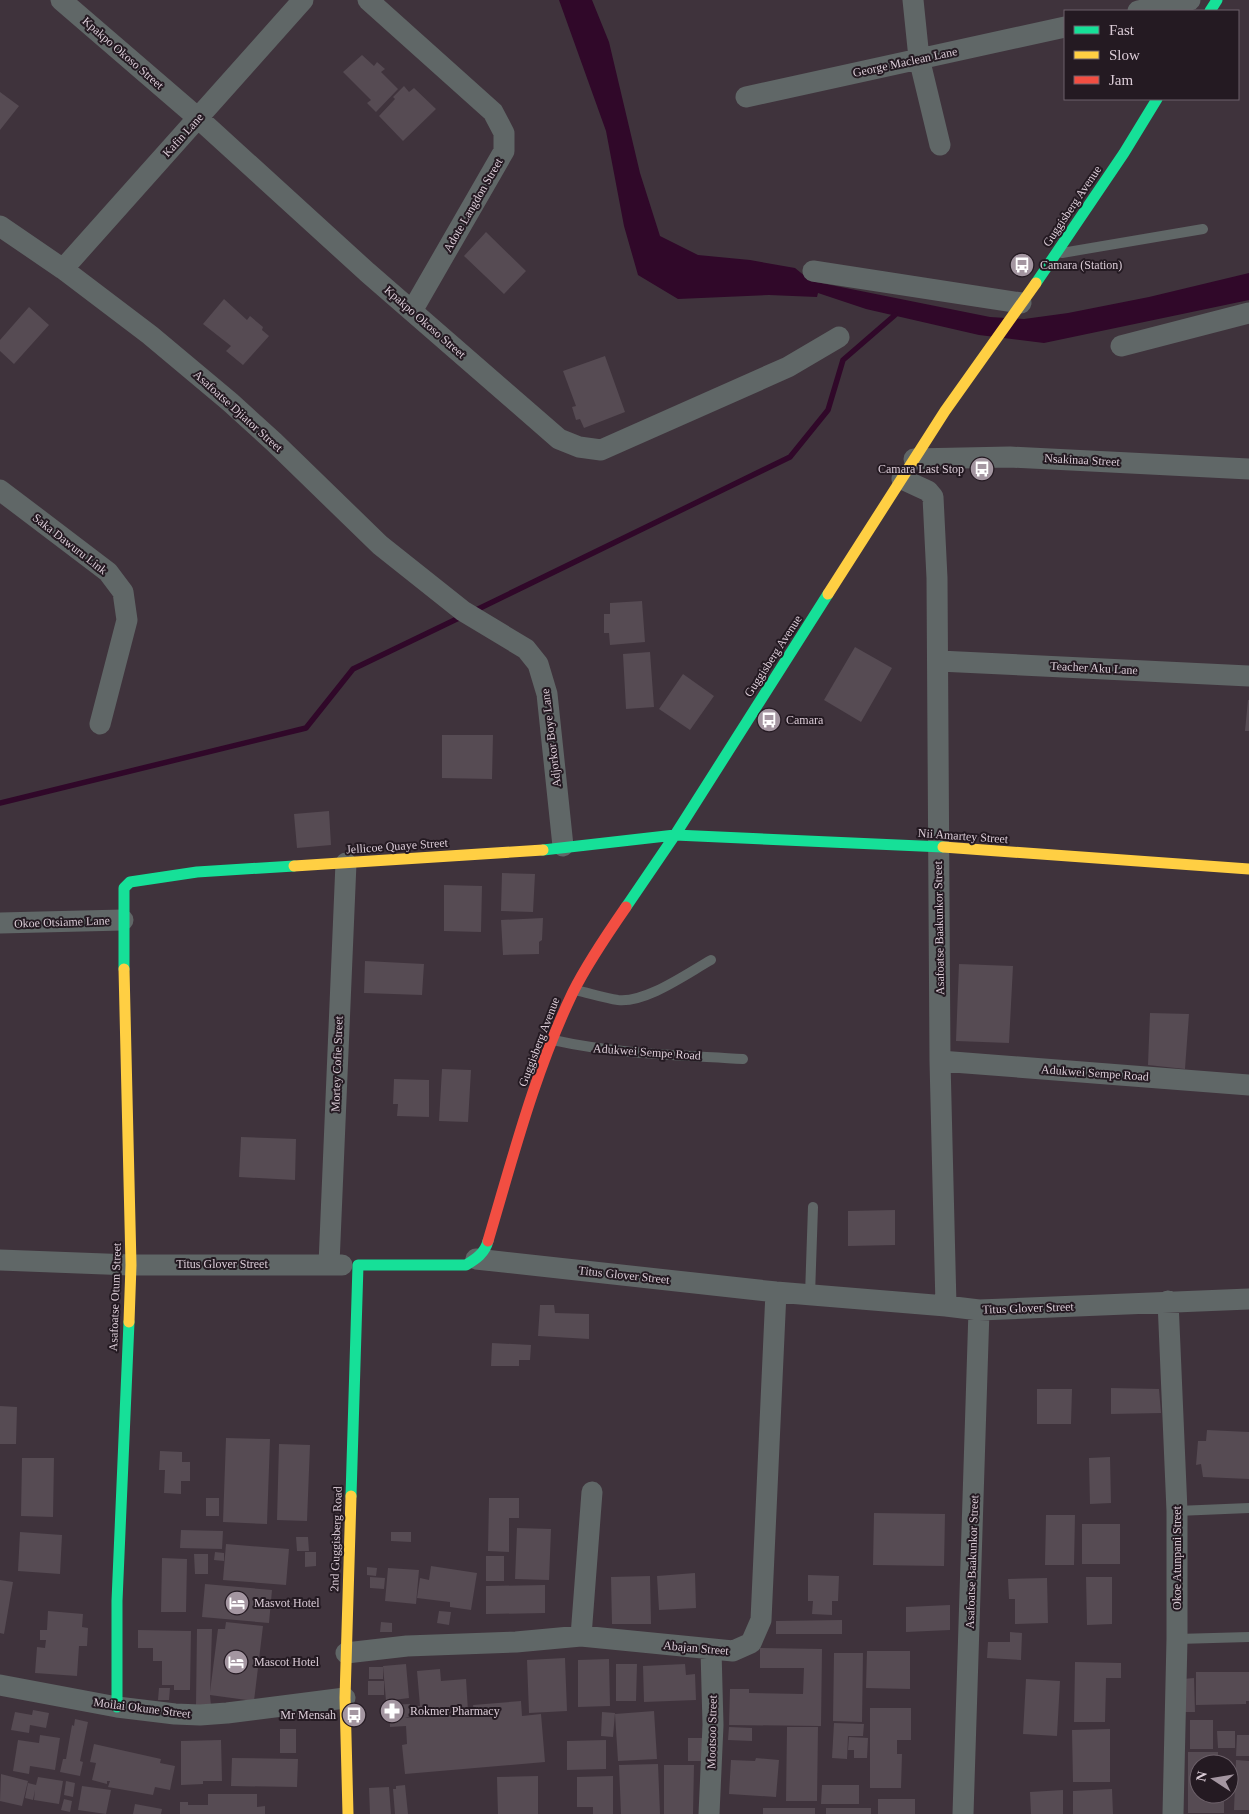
<svg xmlns="http://www.w3.org/2000/svg" width="1249" height="1814" viewBox="0 0 1249 1814" font-family="Georgia,serif">
<style>
.water{fill:#300829}
.lines{fill:none;stroke-linecap:round;stroke-linejoin:round}
.stream{stroke:#300829;stroke-width:5.5}
.building{fill:#564b53}
.lane{stroke:#606767;stroke-width:10}
.street{stroke:#606767;stroke-width:21}
.fast{stroke:#16e098;stroke-width:11}
.slow{stroke:#ffcf43;stroke-width:11}
.jam{stroke:#f24e42;stroke-width:11}
.labels{text-anchor:middle;dominant-baseline:central;stroke-width:4;stroke-linejoin:round;paint-order:stroke}
.street-label{font-size:12px;fill:#dbccd7;stroke:#241a22}
.poi-label{font-size:12px;fill:#dbccd7;stroke:#241a22;text-anchor:start}
</style>
<rect width="100%" height="100%" fill="#3f333c"/>
<!-- water -->
<path class="water" d="M559,0H592L609,42L640,173L660,236L698,255L750,260L795,268L811,281L990,317L1024,319L1068,313L1149,297L1249,273V300L1044,343L979,335L866,309L818,293L817,297L769,295L678,299L638,275L624,226L606,131Z"/>
<g class="lines">
<!-- stream -->
<path class="stream" d="M474,611L790,457L828,410L843,360L895,315
M0,803L306,728L353,669L463,616"/>
</g>
<!-- building -->
<path class="building" d="M362,55L374,66L377,62L385,69L381,72L398,89L376,112L367,103L371,100L343,72Z
M404,86L409,92L414,88L436,109L403,141L379,116L395,99L393,97Z
M0,92L19,106L0,130Z
M486,232L526,271L504,294L464,256Z
M224,299L247,320L250,316L263,327L262,330L269,336L243,365L226,351L231,346L203,324Z
M29,307L49,325L14,364L0,351V340Z
M605,356L625,412L584,428L580,419L576,420L572,407L576,406L563,371Z
M642,601L645,642L610,645L609,633H604V614H610V603Z
M855,647L892,668L861,722L824,700Z
M650,652L654,707L626,709L623,654Z
M683,674L714,696L690,730L659,709Z
M1248,700H1249V731H1245Z
M442,735H493L492,779L442,778Z
M329,811L331,845L297,848L294,814Z
M502,873L535,874L533,912L501,911Z
M444,885L482,886L481,932L444,931Z
M543,918L542,940L539,942V954L503,955L501,920Z
M365,961L424,964L422,995L364,993Z
M959,964L1013,966L1009,1043L956,1041Z
M1150,1013L1189,1014L1185,1069L1148,1065Z
M442,1069L471,1070L468,1122L439,1121Z
M394,1079L429,1080V1117L397,1116L398,1104H393Z
M241,1137L296,1139L295,1180L239,1177Z
M895,1210V1245L848,1246V1211Z
M540,1305H554L555,1313L589,1314V1339L538,1336Z
M492,1343L531,1345L530,1360H519V1366H491Z
M1111,1388L1159,1389L1161,1413L1111,1414Z
M1037,1389H1072L1071,1424H1037Z
M0,1406L17,1407L16,1444H0Z
M1207,1430L1249,1432V1479L1203,1477L1201,1464L1196,1465L1198,1441H1206Z
M226,1438L270,1439L267,1524L223,1522Z
M279,1444L310,1445L307,1521L277,1520Z
M160,1451L182,1452V1462H190V1481H181V1494L164,1493L165,1470H159Z
M1110,1457L1111,1503L1090,1504L1089,1458Z
M22,1458H54L53,1517L21,1516Z
M206,1498H219V1516H206Z
M489,1498H519V1518H509V1552L488,1551Z
M874,1513L945,1514L944,1566L873,1565Z
M1046,1515H1075L1074,1565H1045Z
M1082,1524H1120V1564H1082Z
M517,1528L551,1529L549,1580L515,1579Z
M181,1530L223,1531L222,1549L180,1548Z
M20,1532L62,1535L60,1574L18,1571Z
M391,1532H411V1542L391,1541Z
M296,1537H308L309,1551H297Z
M226,1544L289,1549L286,1585L223,1580Z
M215,1552L224,1553V1561L214,1560Z
M305,1552H316V1566L305,1567Z
M194,1554H208V1574H195Z
M486,1556H504V1581H486Z
M162,1558L187,1559L186,1612H161Z
M431,1566L477,1573L471,1610L450,1607V1602L417,1598L420,1578L429,1580Z
M367,1567L377,1568L376,1576L367,1575Z
M388,1568L419,1570L416,1604L385,1601Z
M695,1573L696,1608L659,1610L657,1576Z
M808,1575L839,1576L838,1601H832V1615L812,1614L813,1601H808Z
M650,1576L651,1624H612L611,1577Z
M370,1577L385,1578L384,1589L370,1588Z
M1086,1577H1112V1624L1087,1625Z
M1047,1578L1048,1623L1015,1624V1599H1009L1008,1579Z
M0,1580L13,1582L4,1634L0,1633Z
M205,1584L272,1590L269,1623L202,1617Z
M545,1585V1613L486,1614V1586Z
M950,1605V1630L906,1632V1607Z
M48,1611L83,1614L82,1627L88,1628L87,1646H79L77,1676L35,1673L37,1647L45,1648L46,1640H40V1630H47Z
M439,1611L451,1612L449,1625L437,1623Z
M842,1620V1634H776V1621Z
M226,1622L263,1626L254,1701L210,1695L211,1706L196,1705L197,1629H212L210,1692L218,1629H225Z
M381,1622L392,1623V1632H380Z
M138,1630L191,1631L190,1690H174V1685H162V1661H153V1648H138Z
M1010,1632L1022,1633L1021,1660L987,1658L988,1642H1010Z
M760,1648L822,1649L821,1726L729,1725L730,1689H749V1693L803,1694L804,1668H760Z
M867,1651H910V1689L866,1688Z
M834,1653H863L862,1722L833,1721Z
M565,1658L567,1711L529,1713L527,1660Z
M609,1659L610,1706L578,1707V1660Z
M1075,1662L1121,1663V1678H1106L1105,1722H1074Z
M406,1664L409,1698L386,1701L383,1666Z
M616,1664H637L636,1701H616Z
M685,1664L686,1675L695,1674L696,1700L644,1702L643,1666Z
M369,1667H383V1679H369Z
M440,1669L441,1681L466,1679L468,1711L413,1716L412,1706H420L417,1671Z
M1196,1672H1249V1701H1246V1704L1196,1705Z
M1194,1678L1195,1712H1184L1183,1679Z
M1026,1679L1060,1681L1057,1736L1023,1734Z
M368,1681H384V1695H368Z
M159,1688H170L169,1700H158Z
M521,1701L522,1716L541,1714L545,1762L405,1774L402,1745L407,1744L406,1726L390,1727L389,1705L410,1704L411,1716L405,1718L474,1712L473,1705Z
M870,1708H911V1740H897V1754H902L901,1788H870Z
M33,1710L49,1713L46,1728L30,1725L29,1733L11,1730L15,1712L32,1715Z
M654,1711L657,1759L618,1761L615,1714Z
M602,1712L615,1713L613,1737L601,1736Z
M75,1719L88,1722L80,1761L83,1762L80,1776L60,1772L63,1759H66L72,1725L74,1726Z
M1190,1720H1213V1749H1190Z
M834,1723L864,1724L863,1736H848L847,1759L832,1758Z
M729,1727L752,1728V1741L728,1740Z
M787,1727H818L817,1801H786Z
M280,1729H296V1753H280Z
M1110,1729V1782H1073L1072,1730Z
M1217,1731H1235V1748H1218Z
M40,1735L60,1738L55,1770L30,1766L29,1774L13,1771L18,1740L39,1743Z
M1237,1735H1249V1756H1236Z
M849,1737L868,1738L867,1758H854V1750H848Z
M688,1738H703V1761H688Z
M221,1740L222,1781H203V1784L181,1785V1741Z
M606,1740V1769L567,1770V1741Z
M94,1744L161,1759L160,1763L175,1766L170,1790L155,1787L153,1795L108,1787L110,1781H107V1784L92,1780L96,1763L90,1762Z
M1188,1752H1218V1764H1199V1794H1224V1813H1188Z
M232,1758L298,1759L297,1787L231,1786Z
M756,1758L779,1760L776,1797L729,1794L731,1760L755,1761Z
M1236,1760L1249,1761V1810H1234Z
M658,1764L660,1814H621L619,1765Z
M664,1765H694L693,1814H664Z
M1,1774L28,1781L22,1806L0,1801Z
M538,1776V1814H498L497,1777Z
M613,1776V1814H593V1807H577V1777Z
M38,1777L63,1781L59,1804L34,1800L35,1790L33,1800L25,1798L28,1783L36,1785Z
M66,1781L75,1783L73,1797L64,1795Z
M405,1785L408,1814H395L393,1789H396V1786Z
M822,1785H859V1804H821Z
M82,1786L111,1790L106,1814L78,1810Z
M389,1787L391,1814H370L369,1788Z
M1112,1789L1113,1814H1073V1791Z
M1063,1790V1814H1031L1030,1792Z
M208,1794H257V1807L265,1806V1814H180V1802H188V1805H208Z
M64,1799L72,1801L70,1812L61,1810Z
M878,1799H915V1814H878Z
M135,1804L162,1809L161,1814H133Z
M763,1808H815V1814H763Z
M826,1808H871V1814H826Z"/>
<g class="lines">
<!-- lane -->
<path class="lane" d="M1062,253L1203,229
M575,990C589,993 604,998 618,1000C646,1003 686,974 711,960
M553,1040C615,1054 680,1055 743,1059
M810,1295L813,1207
M1177,1511L1249,1508
M1177,1639L1249,1637"/>
<!-- street -->
<path class="street" d="M61,0L198,118L367,272L559,439L579,447L601,450L788,367L839,337
M368,0L493,112L504,133V151L412,311
M913,0L919,58L940,145
M1138,11L1190,0
M746,97L1065,27
M0,226L63,269L150,335L230,402L274,442L380,545L463,611L526,649L538,664L547,694L563,846
M63,269L303,0
M813,271L1021,303
M1121,346L1249,313
M914,459L1010,457L1249,469
M902,479L928,491L933,497L937,578L940,1061L946,1306
M0,490L108,572L123,592L127,620L100,724
M939,661L1249,676
M0,923L123,920
M940,1061L1249,1085
M476,1259L776,1292L946,1306L979,1310L1249,1299
M0,1260L131,1265H342
M329,1264L346,863
M1168,1301L1177,1511V1639L1173,1814
M581,1636L592,1492
M346,1653L407,1646L516,1642L581,1636L733,1651L751,1643L761,1620L776,1292
M0,1685L117,1707L175,1714L200,1715L227,1713L345,1698
M709,1814L713,1725L711,1650
M963,1814L979,1310"/>
<!-- fast -->
<path class="fast" d="M1210,11L1217,0
M1036,283L1124,153L1157,99
M543,850L675,835L943,847
M626,907L675,835L828,594
M124,969V888L130,882L197,872L294,866
M351,1496L358,1265H466C476,1259 485,1253 488,1241
M117,1707V1601L129,1322"/>
<!-- slow -->
<path class="slow" d="M828,594L945,411L1036,283
M943,847L1249,869
M294,866L543,850
M124,969L131,1265L129,1322
M348,1814L345,1698L351,1496"/>
<!-- jam -->
<path class="jam" d="M488,1241C513,1157 535,1071 573,992C587,964 608,933 626,907"/>
</g>
<!-- icons -->
<defs>
<g id="bus-disc" transform="scale(1.25)"><circle r="9.5" fill="#a496a1" stroke="#241a22"/><path d="M-5-6H5V4H4V6H2V4H-2V6H-4V4H-5ZM-3.5-4V0h7V-4ZM-3.5 1.2v1.5H-2V1.2ZM2 1.2v1.5H3.5V1.2Z" fill="#fff"/></g>
<g id="hotel-disc" transform="scale(1.25)"><circle r="9.5" fill="#a496a1" stroke="#241a22"/><path d="M-6-4.5h1.5V1H6V5H4.5V3h-9V5H-6ZM-4 0a1.8 1.8 0 1 1 3.6 0ZM.5 0V-2.5h3Q6-2.5 6 0Z" fill="#fff"/></g>
<g id="pharmacy-disc" transform="scale(1.25)"><circle r="9.5" fill="#a496a1" stroke="#241a22"/><path d="M-2-6h4v4h4v4h-4v4h-4v-4h-4v-4h4Z" fill="#fff"/></g>
</defs>
<g fill-rule="evenodd">
<use href="#bus-disc" x="1022" y="265"/>
<use href="#bus-disc" x="982" y="469"/>
<use href="#bus-disc" x="769" y="720"/>
<use href="#hotel-disc" x="237" y="1603"/>
<use href="#hotel-disc" x="236" y="1662"/>
<use href="#pharmacy-disc" x="392" y="1711"/>
<use href="#bus-disc" x="354" y="1715"/>
</g>
<g class="labels">
<!-- street labels -->
<g class="street-label">
<text transform="translate(123 53) rotate(41)">Kpakpo Okoso Street</text>
<text transform="translate(905 62) rotate(-12)">George Maclean Lane</text>
<text transform="translate(183 135) rotate(-48)">Kafin Lane</text>
<text transform="translate(473 205) rotate(-60)">Adote Langdon Street</text>
<text transform="translate(1072 206) rotate(-56)">Guggisberg Avenue</text>
<text transform="translate(425 322) rotate(41)">Kpakpo Okoso Street</text>
<text transform="translate(238 411) rotate(42)">Asafoatse Djiator Street</text>
<text transform="translate(1082 460) rotate(3)">Nsakinaa Street</text>
<text transform="translate(70 544) rotate(38)">Saka Dawuru Link</text>
<text transform="translate(773 656) rotate(-57)">Guggisberg Avenue</text>
<text transform="translate(1094 668) rotate(3)">Teacher Aku Lane</text>
<text transform="translate(551 738) rotate(-97)">Adjorkor Boye Lane</text>
<text transform="translate(963 836) rotate(4)">Nii Amartey Street</text>
<text transform="translate(397 846) rotate(-4)">Jellicoe Quaye Street</text>
<text transform="translate(62 922) rotate(-2)">Okoe Otsiame Lane</text>
<text transform="translate(939 928) rotate(-91)">Asafoatse Baakunkor Street</text>
<text transform="translate(539 1042) rotate(-69)">Guggisberg Avenue</text>
<text transform="translate(647 1052) rotate(4)">Adukwei Sempe Road</text>
<text transform="translate(337 1064) rotate(-88)">Mortey Cofie Street</text>
<text transform="translate(1095 1073) rotate(4)">Adukwei Sempe Road</text>
<text x="222" y="1264">Titus Glover Street</text>
<text transform="translate(624 1275) rotate(6)">Titus Glover Street</text>
<text transform="translate(115 1297) rotate(-88)">Asafoatse Otum Street</text>
<text transform="translate(1028 1308) rotate(-2)">Titus Glover Street</text>
<text transform="translate(336 1539) rotate(-88)">2nd Guggisberg Road</text>
<text transform="translate(1177 1558) rotate(-90)">Okoe Atunpani Street</text>
<text transform="translate(972 1562) rotate(-88)">Asafoatse Baakunkor Street</text>
<text transform="translate(696 1648) rotate(5)">Abajan Street</text>
<text transform="translate(142 1708) rotate(7)">Moilai Okune Street</text>
<text transform="translate(712 1732) rotate(-89)">Mootsoo Street</text>
</g>
<!-- poi labels -->
<g class="poi-label">
<text x="1040" y="265">Camara (Station)</text>
<text x="964" y="469" text-anchor="end">Camara Last Stop</text>
<text x="786" y="720">Camara</text>
<text x="254" y="1603">Masvot Hotel</text>
<text x="254" y="1662">Mascot Hotel</text>
<text x="410" y="1711">Rokmer Pharmacy</text>
<text x="336" y="1715" text-anchor="end">Mr Mensah</text>
</g>
</g>
<!-- legend -->
<rect x="1064" y="10" width="175" height="90" fill="#241a22" stroke="#6d616a"/>
<rect x="1074" y="26" width="25" height="8" fill="#16e098" stroke="#6d616a"/>
<text x="1109" y="35" font-size="15" fill="#dbccd7">Fast</text>
<rect x="1074" y="51" width="25" height="8" fill="#ffcf43" stroke="#6d616a"/>
<text x="1109" y="60" font-size="15" fill="#dbccd7">Slow</text>
<rect x="1074" y="76" width="25" height="8" fill="#f24e42" stroke="#6d616a"/>
<text x="1109" y="85" font-size="15" fill="#dbccd7">Jam</text>
<!-- north arrow -->
<g transform="translate(1214 1779) rotate(282)"><circle r="24" fill="#241a22" stroke="#6d616a"/>
<path d="M0-4L9 19L0 12L-9 19Z" fill="#a496a1"/>
<text y="-8" font-size="14" font-weight="bold" text-anchor="middle" fill="#dbccd7">N</text>
</g>
</svg>
